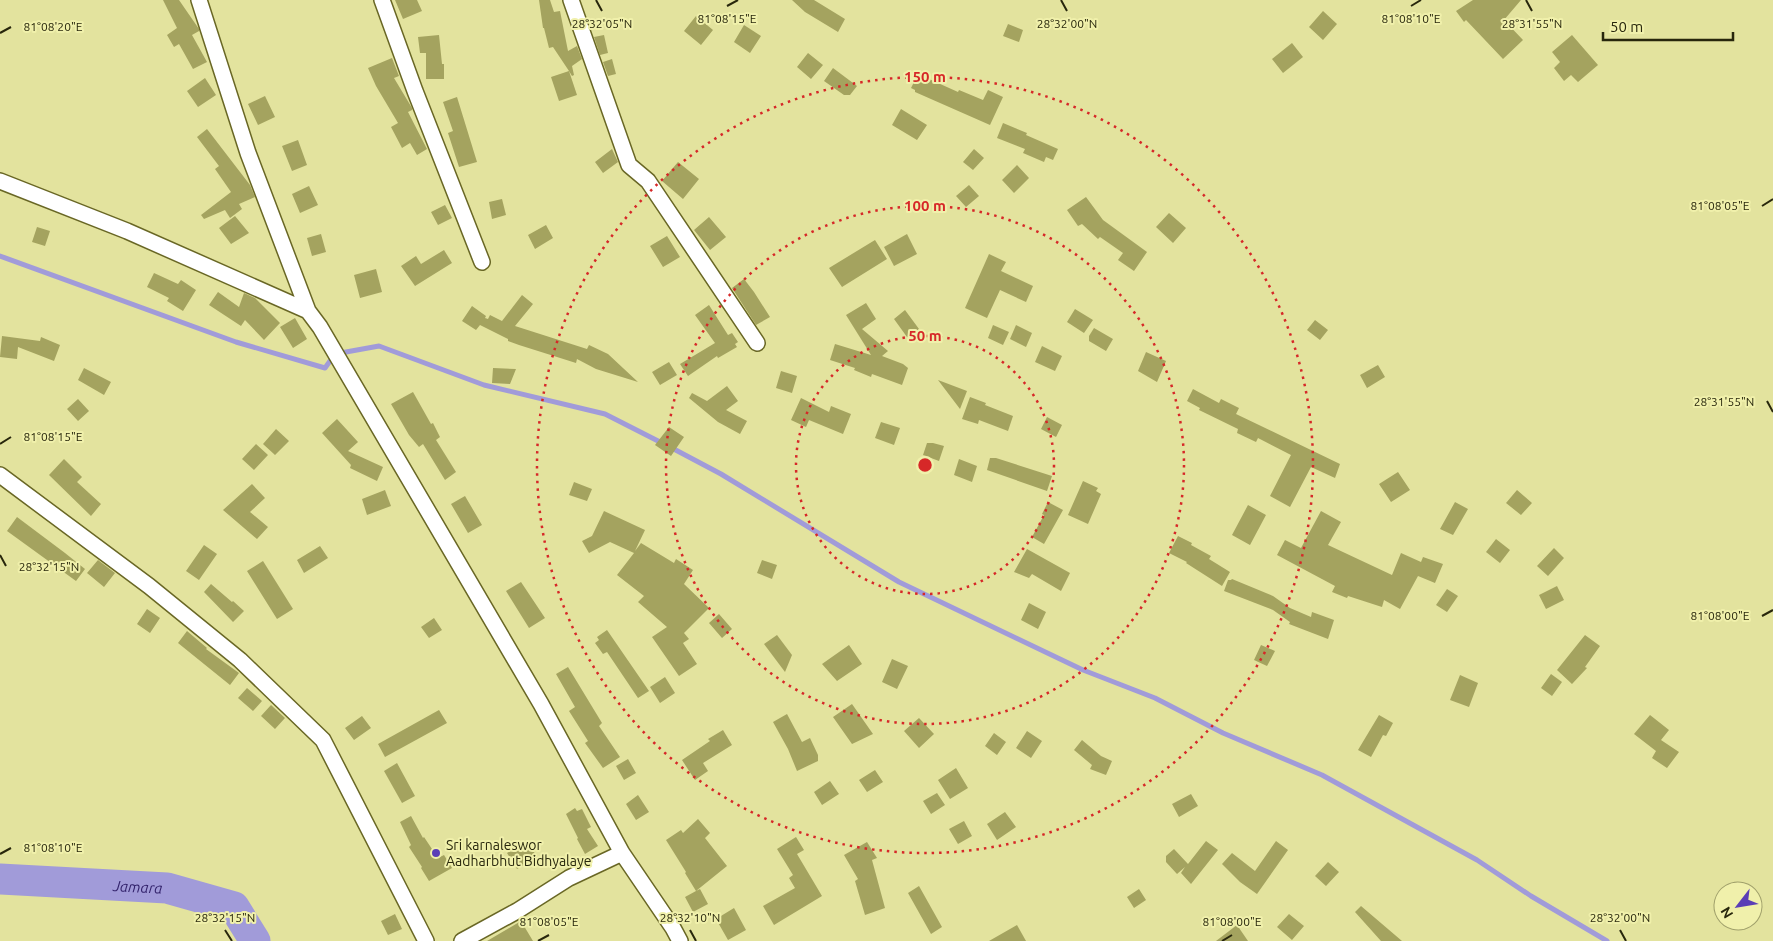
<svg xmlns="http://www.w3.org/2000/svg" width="1773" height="941" viewBox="0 0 1773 941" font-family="Ubuntu,sans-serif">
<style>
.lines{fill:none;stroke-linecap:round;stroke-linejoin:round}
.stream{stroke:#a19bd9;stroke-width:5}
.river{stroke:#a19bd9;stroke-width:31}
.building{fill:#a4a35f}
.minor-casing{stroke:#696725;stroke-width:18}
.minor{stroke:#fff;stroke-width:15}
.ticks{fill:none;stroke:#28270c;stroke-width:2}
.ring{fill:none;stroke:#d62828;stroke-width:2.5;stroke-dasharray:2.5 5}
.poi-dot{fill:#5a3eb6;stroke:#f0f0ab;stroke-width:2}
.labels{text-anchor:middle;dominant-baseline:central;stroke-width:4;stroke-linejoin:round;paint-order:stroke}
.poi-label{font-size:14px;fill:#28270c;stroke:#f0f0ab;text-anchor:start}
.water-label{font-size:15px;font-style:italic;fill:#34246d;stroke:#f0f0ab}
.ticks-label{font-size:12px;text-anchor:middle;fill:#28270c;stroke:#f0f0ab;stroke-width:4;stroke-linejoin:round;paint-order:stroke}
.centre{fill:#d62828;stroke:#f0f0ab;stroke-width:2.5}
.ring-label{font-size:15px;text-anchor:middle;font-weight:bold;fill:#d62828;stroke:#f0f0ab;stroke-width:4;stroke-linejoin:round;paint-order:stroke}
</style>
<rect width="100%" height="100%" fill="#e3e39e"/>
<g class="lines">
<!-- stream -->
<path class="stream" d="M0,256L236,342L325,368L335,354L379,346L484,385L605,414L662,443
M670,447L721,474L899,582L1083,670L1155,698L1223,733L1322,775L1477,860L1531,896L1607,941"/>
<!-- river -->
<path class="river" id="s1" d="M0,879L167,888L234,907L255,941"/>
</g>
<!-- building -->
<path class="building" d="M163,0H179L199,29V31L192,35L207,62L193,69L179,44L174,47L167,35L177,28Z
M395,0H417L422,11L403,19Z
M539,0H550L554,12L560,11L568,51L577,46L582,59L572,66L574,75L572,76L569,71L577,95L559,101L551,77L569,71L553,47L549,48L544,28H543Z
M792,0H814L845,19L838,32L805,12Z
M1473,0H1521L1504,20L1523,40L1503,59L1466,20L1464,22L1456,11Z
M1323,11L1337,24L1323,40L1309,27Z
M696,16L713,30L701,45L684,31Z
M1008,24L1023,30L1019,42L1003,36Z
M744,25L761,36L750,53L734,42Z
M439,35L442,64H444V79H426V53H420L418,37Z
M604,35L608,53L600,55L594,37Z
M1572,35L1598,65L1578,82L1571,75L1564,81L1554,68L1560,62L1552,52Z
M1292,43L1303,57L1283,73L1272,59Z
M808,53L823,65L811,79L797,67Z
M392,58L399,76L394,78L412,108V110L408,112L427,149L417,155L410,143L402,148L391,127L398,123L376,86L368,68Z
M612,59L616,74L608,76L603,62Z
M833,68L857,86L850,95H844L824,81Z
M918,74L958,92L959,90L983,100L988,90L1003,97L990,125L915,92V90L911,88Z
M205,78L216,95L198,107L187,91Z
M265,96L275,117L258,125L248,104Z
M457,97L477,162L459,167L448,133L453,131L443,102Z
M901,109L927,125L917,140L892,125Z
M1003,123L1027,133L1026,135L1058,149L1053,160L1046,157L1044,162L1023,153L1025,149L997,138Z
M207,129L250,185L255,197L239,204L242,209L230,218L225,210L204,219L201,215L231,192L215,169L219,166L197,137Z
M298,140L307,165L292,171L282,146Z
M612,149L618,162L603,173L595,162Z
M974,149L984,158L973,170L963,162Z
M678,162L699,179L683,199L662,181Z
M1017,165L1029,178L1014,193L1002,180Z
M969,185L979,196L966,207L956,196Z
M309,186L318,205L300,213L292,194Z
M1086,197L1103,220L1147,252L1134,271L1118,260L1123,253L1100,237L1098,239L1082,224L1078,226L1067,210Z
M502,199L506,215L492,219L489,202Z
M445,205L452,218L438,225L431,212Z
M1169,213L1186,228L1173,243L1156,227Z
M235,216L249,233L231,244L219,228Z
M709,217L726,237L710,250L694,230Z
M546,225L553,238L535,249L528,235Z
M37,227L50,231L45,246L32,242Z
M321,234L326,252L312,256L307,238Z
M907,234L917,254L894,266L884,247Z
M667,236L680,257L663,267L650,246Z
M875,240L887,259L842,287L829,268Z
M444,250L452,263L415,286L401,266L416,256L421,264Z
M989,254L1006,262L1001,271L1033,286L1026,302L1000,290L987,318L965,308Z
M376,269L382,292L360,298L354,275Z
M154,273L178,284L181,280L196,290L183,311L167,301L169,298L147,287Z
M744,279L754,292L770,317L756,325L732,288Z
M218,292L239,307L244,293L255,298L280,323L264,340L245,320L241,326L209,305Z
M522,295L533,304L515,326L587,349L589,345L608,354L638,382L596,369L577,359L576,363L519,345L508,341V339L480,325L476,330L462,321L472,306L486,316L485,318L488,319L490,315L502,321Z
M866,303L876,319L862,329L888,351L882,356L903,364L908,368L902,385L872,374L871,377L854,370L855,368L830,360L835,344L871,355L846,315Z
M709,305L728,335L732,333L738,342L735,344L737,347L718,358L717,356L688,376L680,364L715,343L695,315Z
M1075,309L1093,320L1084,333L1067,322Z
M905,310L919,329L907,337L894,319Z
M295,318L307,339L293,348L280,327Z
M1315,320L1328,330L1320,340L1307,330Z
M993,325L1009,332L1003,345L988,338Z
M1016,325L1032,333L1026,347L1010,339Z
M1094,328L1113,339L1106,351L1089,341V336Z
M2,336L40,341L41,337L60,345L54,361L18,347L17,359L0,357Z
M1042,346L1062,356L1055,371L1035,362Z
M1146,352L1166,361L1157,382L1138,371Z
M669,362L677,375L660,385L652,372Z
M1378,365L1385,377L1367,388L1360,375Z
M84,368L111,382L104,395L78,380Z
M493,368L516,369L510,384L492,383Z
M781,371L797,376L792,393L776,388Z
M938,380L967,391L960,409Z
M727,386L738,401L726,410L747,421L740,434L718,422L689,398L692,393L707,401Z
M1193,389L1219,403L1221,399L1239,408L1236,414L1340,464L1335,478L1311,467L1290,507L1270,496L1291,455L1258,438L1256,442L1237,433L1238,429L1199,410L1200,408L1187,401Z
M413,392L431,424L433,423L440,437L436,440L456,472L445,480L423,444L419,447L409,435L391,404Z
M970,397L986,403L985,405L1013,416L1008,431L979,420L978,424L962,419Z
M801,398L829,412L831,406L851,414L843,434L809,420L806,427L791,420Z
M78,399L89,411L78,421L67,409Z
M1047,417L1062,425L1056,437L1041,429Z
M337,419L358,442L348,451L383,467L377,481L350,468L351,465L322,433Z
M881,422L900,428L894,445L875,438Z
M669,427L684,437L671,456L655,445Z
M276,429L289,441L275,455L263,444Z
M927,443H933L944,446L939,461L923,455Z
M256,444L268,455L254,470L242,459Z
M990,458H996L1052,476L1047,491L987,470Z
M64,459L82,477L77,482L101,504L91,516L49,475Z
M959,459L977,466L972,482L954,475Z
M1398,472L1410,490L1391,502L1379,484Z
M1083,481L1098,488L1096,491L1101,494L1088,524L1068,515Z
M574,482L592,489L587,501L569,495Z
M252,484L265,498L250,512L268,527L257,539L223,510Z
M385,490L391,506L367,515L362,499Z
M1517,490L1532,503L1521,515L1506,503Z
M465,496L482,525L468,533L451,504Z
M1048,502L1063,510L1044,544L1032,537L1044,515L1042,514Z
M1455,502L1468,509L1453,535L1440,529Z
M1248,505L1266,515L1250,545L1232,535Z
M604,511L645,530L635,551L641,543L674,563L676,559L693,570L684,584L709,608L684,633L689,639L683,643L697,664L679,676L652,637L667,627L638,602L644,596L617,575L634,553L610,542L589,553L582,541L592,536Z
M1321,511L1341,522L1328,545L1392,575L1401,553L1421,562L1423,557L1443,564L1435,583L1418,576L1400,609L1384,600L1382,607L1348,596L1347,598L1332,592L1335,586L1277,555L1285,540L1301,548Z
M17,517L65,553L85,569L76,581L7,531Z
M1178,536L1192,543L1191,545L1211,556L1209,559L1230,572L1222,586L1186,563L1187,562L1169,553Z
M1496,539L1510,550L1500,563L1486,552Z
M204,545L217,554L199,580L186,571Z
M320,546L328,558L304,573L297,560Z
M1554,548L1564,558L1548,576L1537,566Z
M1027,549L1070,573L1061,591L1032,574L1029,578L1014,572Z
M98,560L115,573L104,587L87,573Z
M762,560L777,565L772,579L757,573Z
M263,561L293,609L277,619L247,571Z
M1232,579L1273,596L1290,608L1311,617L1312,612L1334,620L1328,639L1289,624L1290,622L1273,610L1224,591L1228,580H1231Z
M521,582L545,618L529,628L506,591Z
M211,584L232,602L233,601L244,611L233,622L204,592Z
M1557,586L1564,600L1546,609L1539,595Z
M1447,589L1458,596L1447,612L1436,605Z
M1029,603L1046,612L1038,629L1021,620Z
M147,609L160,618L150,633L137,624Z
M719,614L732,629L722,638L709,623Z
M434,618L442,630L429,638L421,627Z
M607,630L649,691L638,698L607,652L603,654L595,643L599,640L597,637Z
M187,631L207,648L206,649L239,673L230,685L178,643Z
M777,635L792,655L785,672L764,644Z
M1585,635L1600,646L1585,667L1587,668L1572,684L1557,670Z
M849,645L862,664L837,681L822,664Z
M1261,645L1275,651L1267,666L1254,660Z
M892,659L908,666L897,689L882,682Z
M568,667L602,723L599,726L620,757L603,768L585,743L588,741L569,711L575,707L556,674Z
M1551,674L1562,682L1552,696L1541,688Z
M1460,675L1478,683L1469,707L1450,700Z
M665,677L675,693L660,703L650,687Z
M247,688L262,701L253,711L238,698Z
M852,704L873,734L852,744L833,717Z
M271,705L285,718L275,729L261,716Z
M439,710L447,723L385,757L378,744Z
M787,714L802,742L810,738L818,755V761L797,771L788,749L773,722Z
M1379,715L1393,723L1386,736L1383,735L1371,757L1358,750Z
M1650,715L1669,730L1661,740L1679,752L1667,768L1652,758L1656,751L1634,734Z
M362,716L371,728L354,740L345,728Z
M919,718L934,734L919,748L904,731Z
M723,730L732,745L703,763L708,771L695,780L682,760L710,741L708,739Z
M1027,731L1042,741L1031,758L1016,748Z
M994,733L1006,742L997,755L985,746Z
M1082,740L1101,756L1112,761L1106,775L1090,769L1092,765L1074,750Z
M628,759L636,773L624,780L616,766Z
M397,763L415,796L402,803L384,771Z
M956,768L968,788L950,799L938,780Z
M875,770L883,782L867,792L859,780Z
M830,781L839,794L822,805L814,792Z
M937,793L945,805L931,814L923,801Z
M1191,794L1198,806L1179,817L1172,804Z
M638,795L649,812L636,820L626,804Z
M575,808L577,811L582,809L591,827L587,829L598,846L585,854L577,839L578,838L566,814Z
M1005,812L1016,827L997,840L987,824Z
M411,816L423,838L424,837L438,858L444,855L452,868L429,881L421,868L422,867L409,847L411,845L400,822Z
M698,819L710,833L705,838L727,866L696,891L700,889L708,904L693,912L685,897L696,891L685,873L686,872L666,840L681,830L683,833Z
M964,821L972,836L958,844L949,829Z
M796,837L804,850L797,854L822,896L774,925L763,906L795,888L789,878L793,875L777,849Z
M527,841L537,857L517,869L507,853Z
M1206,841L1218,850L1191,884L1181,873L1185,867L1177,874L1166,862V856L1174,849L1188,864Z
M1276,841L1288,850L1257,894L1240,882L1222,864L1232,853L1255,871Z
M867,842L877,858L872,860L885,908L865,915L855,881L858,879L844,855Z
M1328,862L1339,872L1326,886L1315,876Z
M919,886L942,927L931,934L908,893Z
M1139,889L1146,900L1134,908L1127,897Z
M1361,906L1402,941H1381L1355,912Z
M734,908L746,930L728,940L716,919Z
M395,914L402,929L388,935L381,921Z
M1289,914L1304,926L1292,940L1277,927Z
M521,921L533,941H487Z
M1017,925L1026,941H989Z
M1237,925L1248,941H1216Z"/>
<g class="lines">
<!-- minor casing -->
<g class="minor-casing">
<path id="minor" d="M199,0L248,153L308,311L320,327L541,704L622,853L673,928L680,941
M382,0L415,91L482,262
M571,0L629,165L648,181L757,343
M0,181L127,231L308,311
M0,475L149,586L240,660L323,740L426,941
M462,941L517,911L569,878L622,853"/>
</g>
<!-- minor -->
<use href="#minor" class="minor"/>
</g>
<!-- ticks -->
<path class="ticks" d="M596,0L602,11M1061,0L1067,11M1526,0L1532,11M727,6L738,0M1411,6L1421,0M0,33L11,27M1762,206L1773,199M1767,401L1773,412M0,444L11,437M0,555L6,566M1762,616L1773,610M0,854L11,848M225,930L232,941M690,930L696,941M1620,930L1626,941M538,941L549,935M1222,941L1232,935"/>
<!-- distance rings -->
<g class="ring">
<circle cx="925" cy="465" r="129"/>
<circle cx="925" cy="465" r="259"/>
<circle cx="925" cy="465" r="388"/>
</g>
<!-- markers -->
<circle class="poi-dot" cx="436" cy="853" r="5"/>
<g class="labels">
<!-- poi labels -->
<g class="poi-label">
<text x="446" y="845">Sri karnaleswor<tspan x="446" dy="16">Aadharbhut Bidhyalaye</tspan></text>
</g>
<!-- water labels -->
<g class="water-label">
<text stroke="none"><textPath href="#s1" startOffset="138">Jamara</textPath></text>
</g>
</g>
<g class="ticks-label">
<text x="727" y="23">81°08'15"E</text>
<text x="1411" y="23">81°08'10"E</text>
<text x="1532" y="28">28°31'55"N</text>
<text x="602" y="28">28°32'05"N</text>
<text x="1067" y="28">28°32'00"N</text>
<text x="53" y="31">81°08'20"E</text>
<text x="1720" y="210">81°08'05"E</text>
<text x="1724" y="406">28°31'55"N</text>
<text x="53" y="441">81°08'15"E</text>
<text x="49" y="571">28°32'15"N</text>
<text x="1720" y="620">81°08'00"E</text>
<text x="53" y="852">81°08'10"E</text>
<text x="225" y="922">28°32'15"N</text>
<text x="690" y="922">28°32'10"N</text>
<text x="1620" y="922">28°32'00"N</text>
<text x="549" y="926">81°08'05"E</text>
<text x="1232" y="926">81°08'00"E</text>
</g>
<circle cx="925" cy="465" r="8" class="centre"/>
<g class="ring-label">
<text x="925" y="82">150 m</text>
<text x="925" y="211">100 m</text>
<text x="925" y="341">50 m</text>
</g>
<!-- north arrow -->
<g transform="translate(1738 906) rotate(239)"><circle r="24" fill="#f0f0ab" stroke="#a0a06b"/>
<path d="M0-4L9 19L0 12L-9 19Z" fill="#5a3eb6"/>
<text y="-8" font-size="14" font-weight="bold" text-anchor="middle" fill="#28270c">N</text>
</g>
<!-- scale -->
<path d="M1603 32v8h130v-8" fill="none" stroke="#28270c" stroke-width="2.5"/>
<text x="1610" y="32" font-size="15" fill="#28270c" stroke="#f0f0ab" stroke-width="4" paint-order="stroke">50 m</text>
</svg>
